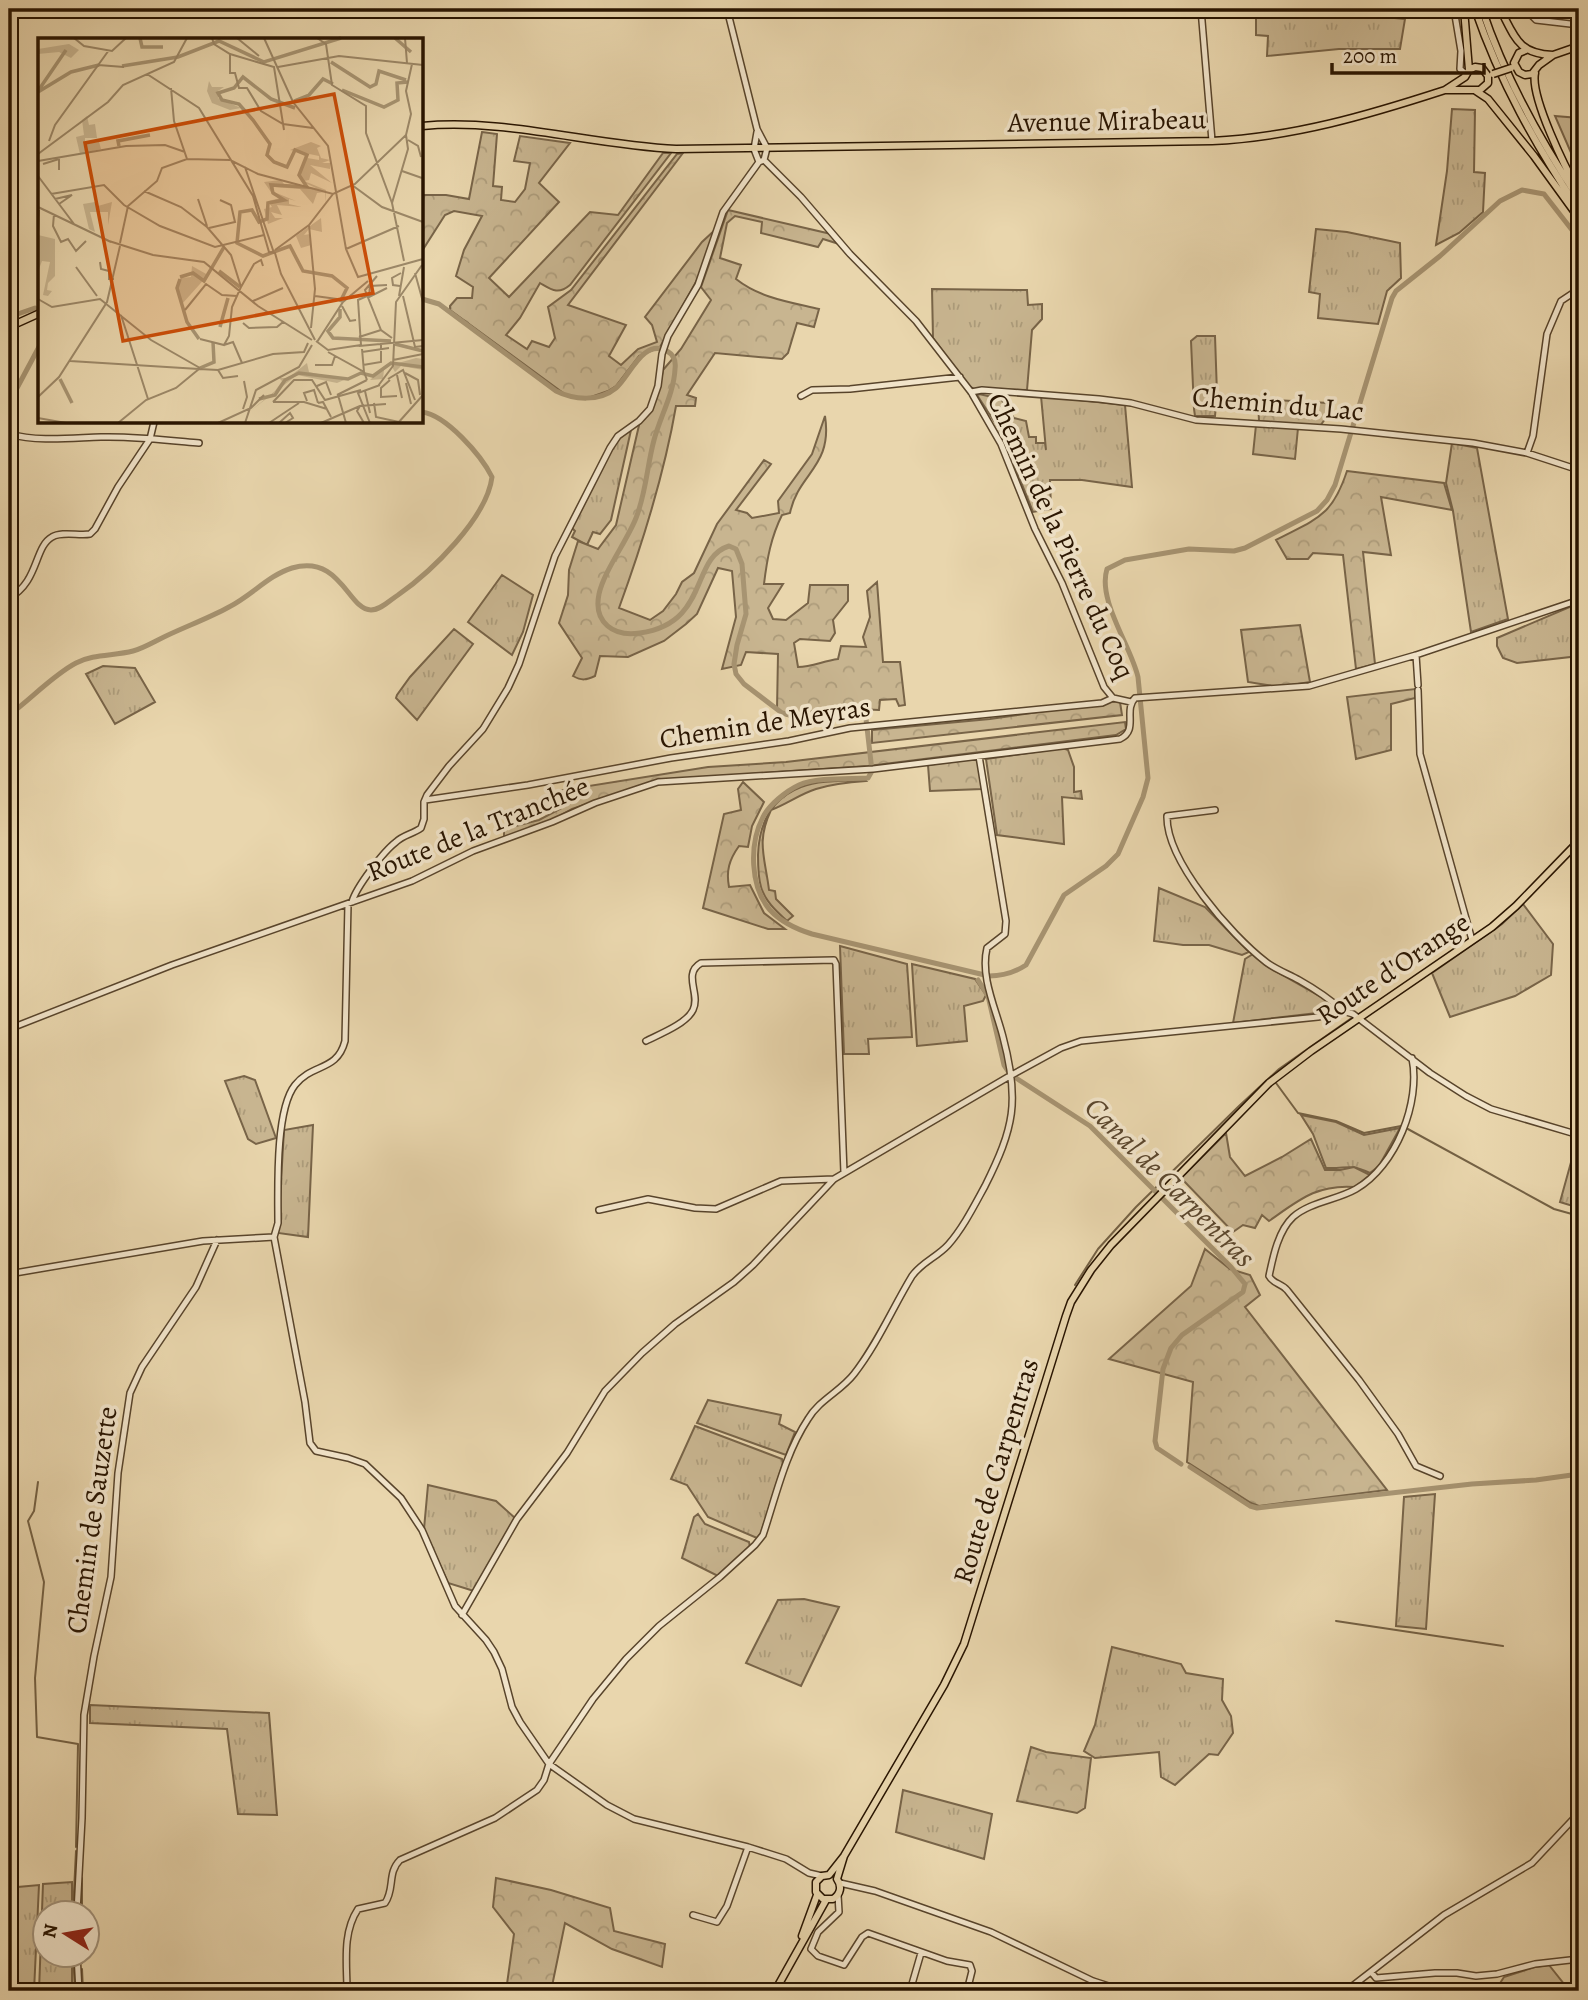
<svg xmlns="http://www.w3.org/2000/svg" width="1588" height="2000" viewBox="0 0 1588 2000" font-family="Alegreya,serif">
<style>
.grass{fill:url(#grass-tufts);stroke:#786448;stroke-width:2}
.forest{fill:url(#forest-crowns);stroke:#786448;stroke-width:2}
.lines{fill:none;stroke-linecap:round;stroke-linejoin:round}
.stream{stroke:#746144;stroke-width:2}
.canal{stroke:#a79472;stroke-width:5}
.minor-casing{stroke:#58442b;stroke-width:8}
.major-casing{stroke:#281400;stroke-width:9}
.minor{stroke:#f1e4ca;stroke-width:5}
.major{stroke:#e9d6ad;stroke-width:6}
.major-bridge-casing{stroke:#281400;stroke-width:9;stroke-linecap:butt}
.major-bridge{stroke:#e9d6ad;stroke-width:6}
.labels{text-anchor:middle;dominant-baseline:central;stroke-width:7;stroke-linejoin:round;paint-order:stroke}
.street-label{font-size:28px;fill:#281400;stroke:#f1e4ca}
.water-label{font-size:30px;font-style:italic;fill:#5b472e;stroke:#f1e4ca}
.inset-river{fill:none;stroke:#a79472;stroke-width:3.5}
.inset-road{fill:none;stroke:#9c8868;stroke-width:2}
.view{fill:#cb4f0a;fill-opacity:0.15;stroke:#cb4f0a;stroke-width:3.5}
.inset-edge{fill:none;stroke:#281400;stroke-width:3.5}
</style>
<defs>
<pattern id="grass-tufts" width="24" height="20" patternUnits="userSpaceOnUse" patternTransform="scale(1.75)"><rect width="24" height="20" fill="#c8b590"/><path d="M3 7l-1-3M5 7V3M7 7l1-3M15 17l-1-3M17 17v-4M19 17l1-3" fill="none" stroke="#ac9b7a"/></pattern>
<pattern id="forest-crowns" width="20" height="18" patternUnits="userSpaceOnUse" patternTransform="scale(1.75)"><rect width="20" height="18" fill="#c8b590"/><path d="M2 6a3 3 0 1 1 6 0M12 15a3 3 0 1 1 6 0" fill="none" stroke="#ac9b7a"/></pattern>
</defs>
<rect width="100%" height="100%" fill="#e9d6ad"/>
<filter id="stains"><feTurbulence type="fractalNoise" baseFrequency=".00286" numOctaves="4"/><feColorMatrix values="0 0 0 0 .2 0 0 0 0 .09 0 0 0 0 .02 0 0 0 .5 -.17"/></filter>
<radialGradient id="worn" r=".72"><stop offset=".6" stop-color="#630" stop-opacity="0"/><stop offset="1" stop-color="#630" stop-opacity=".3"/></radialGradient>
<!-- grass -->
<path class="grass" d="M1256,9H1269L1270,15L1308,14L1309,9H1351L1353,14L1405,19L1400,49H1339L1267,56L1268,36L1256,35Z
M1452,109L1475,110L1474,172L1485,173L1483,212L1459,233L1436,245L1447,171Z
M1555,116L1579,118V171Z
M1316,229L1347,232L1400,243L1401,278L1387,291L1378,324L1318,318L1320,294L1309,292Z
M932,289L1027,290L1028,305L1042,304V319L1032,330L1027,390L974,389L968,385L933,338Z
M1197,336H1215L1217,394L1215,416H1195L1194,409L1191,341Z
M979,394L1001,399L1014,418L1026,421L1029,437H1036V443H1045L1046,450L1041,396L1125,405L1132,487L1082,480H1050L1051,509L1033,512L1001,432L977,395Z
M1256,425L1298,428L1295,459L1253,454Z
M631,430L611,520L600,534L593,532L587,545L572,537L575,531L571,527L615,440Z
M1452,443L1477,448L1508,619L1471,632L1453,511L1446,483Z
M502,575L533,595L523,632L512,655L468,622Z
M1579,603V656L1517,663L1503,658L1497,646V638Z
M454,629L473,644L417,720L396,698L397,695L410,677Z
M103,666L135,668L155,702L115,724L86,674Z
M1063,748L1068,750L1074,767V792L1081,791L1082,799L1062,797L1064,844L997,835L986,759Z
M1159,888L1205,907L1249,952L1242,955L1209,945H1183L1154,941Z
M1523,904L1553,944L1551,975L1515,996L1450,1017L1432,973L1502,924Z
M840,946L907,964L912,1037L868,1039L869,1054H844Z
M1253,954L1265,965L1328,1001L1336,1008L1334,1011L1233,1023L1245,959Z
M912,964L975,979L986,995L983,1001L964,1006L967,1041L917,1046Z
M244,1076L255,1080L276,1138L256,1144L248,1139L225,1081Z
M1301,1115L1336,1122L1364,1135L1400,1128L1379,1166L1370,1173C1349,1163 1348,1169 1326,1168L1313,1134Z
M313,1125L308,1237L278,1233L284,1130Z
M1578,1137H1579V1208L1560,1202Z
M708,1400L781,1415L779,1424L795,1432L786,1455L697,1423Z
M695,1426L782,1459L783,1463L761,1533L757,1538L708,1517L687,1485L671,1479Z
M428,1485L496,1501L515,1518L474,1591L448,1583L424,1529Z
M1435,1494L1426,1629L1396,1626L1404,1497Z
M698,1514L705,1524L749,1542L750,1547L718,1576L682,1558L694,1517Z
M804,1599L839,1607L801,1686L746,1663L778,1600Z
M1112,1647L1181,1664L1186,1673L1223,1679L1222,1700L1231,1716L1233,1733L1218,1755L1209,1754L1175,1785L1161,1777L1159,1752L1095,1758L1084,1751L1095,1725Z
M90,1705L269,1713L277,1815L238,1814L227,1729L90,1723Z
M903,1790L992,1814L984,1859L896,1832Z
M72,1882V1912H46V1954L72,1955V1991H39L43,1884Z
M39,1885L34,1991H11L18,1887Z
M1549,1965L1564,1984L1557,1991H1495L1504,1977L1535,1967Z"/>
<!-- forest -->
<path class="forest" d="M482,132L497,134L493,186L502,187L501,200L515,202L525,189L530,163L514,161L520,136L570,143L539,183L559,202L489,278L509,297L590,212L618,215L663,153H671L570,285C558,295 552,290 540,283L520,318L506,335L527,349L532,341L549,347L555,338L548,307L571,290L677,154L683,153L568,305L626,325L609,356L621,365L638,349L657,342L652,325L645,317L702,242L716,229L697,280L660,347L639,356L616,386L608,391L591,397L578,398L566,395L450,310V306L457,298H472L473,287L456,276L464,250L482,216L454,211L445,215L422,251V195H446L469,199Z
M728,210L831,234L839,244L823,239L818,247L761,233L762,222L735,216L727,223L720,258L741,265L736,279C760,298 789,302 819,309L814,327L797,323L788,353L782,359L715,353L687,395L696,398L695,406H676C664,476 643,542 619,608L650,620L663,611L676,594L682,582L694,573L717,524L764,460L771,464L736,510L747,513L752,518L779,513L778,501L812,454L825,416C833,467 798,473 790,513L782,515C771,537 767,559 764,584H783L768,608L773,619L786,620L808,603L810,585H848V601L833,620L835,633L830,641L800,639L794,643L798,667C812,667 823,661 838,659L841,646L866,647L863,637L870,617L867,591L877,582L883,662H900L905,705L899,706L896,699L880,700L879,710C868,710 858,708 846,709C823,712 797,727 777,710L778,654L746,652L741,665L722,669L736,617L732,571L718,568L697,614L686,624L664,641L628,657L600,656L595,676C586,680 582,681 573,676L582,658L559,623L568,595L569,570L578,541L598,549L616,525L640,421L645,418L660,385L663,370L681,349L711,300L701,287Z
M1258,399L1328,403V415L1320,426L1259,421Z
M1347,471L1444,483L1452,510L1381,497L1391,555L1363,552L1375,664L1356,669L1343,555L1313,553L1308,559H1287L1276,540C1316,519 1332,517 1347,471Z
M1300,625L1310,682L1279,687L1248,682L1241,630Z
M1415,689V698L1391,704V750L1356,759L1347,697Z
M1113,701L1120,702L1122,715L872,743V730L990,719Z
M1125,722L1126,729L1116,735L868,766L659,780L572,809L551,821L504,837V829L539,820L560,809L550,802L551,792L708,767L786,762Z
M978,758L982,789L930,791L928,765Z
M865,780L866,781C850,782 832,784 816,789C800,794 787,804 771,810C756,842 765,857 769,890L775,891L776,899L793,916L787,921C776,911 765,901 761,887C758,877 758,865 758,855C759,824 770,799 801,787C820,780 844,781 865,780Z
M743,782L764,802L752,826L748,847L739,846C729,860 726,871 729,887L750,885L764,913L785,929H768L703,908L724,814L741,810L738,789Z
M1226,1133L1230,1157L1245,1176L1282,1157L1311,1139L1325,1170H1340L1354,1167L1370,1175L1355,1187C1317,1184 1299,1200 1269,1221L1262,1215L1255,1228L1243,1225L1233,1232L1181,1178Z
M1205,1249L1230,1269L1250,1275L1260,1295L1245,1307L1387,1490L1259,1506L1251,1503L1187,1462L1193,1382L1109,1359L1191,1286Z
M1031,1747L1046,1752L1091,1758L1085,1808L1077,1813L1017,1801Z
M496,1878L551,1890L610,1908L614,1931L665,1944L662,1967L612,1949L565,1923L551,1991H506L514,1934L493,1907Z"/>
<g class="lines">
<!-- stream -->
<path class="stream" d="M1276,1083L1298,1113L1336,1121L1364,1133L1401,1126
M1406,1128L1554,1209L1579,1216
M1075,1285L1098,1249L1136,1207L1239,1106L1279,1069L1353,1017
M38,1482L34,1511L28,1521L44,1582L35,1678L37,1737L78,1744L76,1847
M1336,1621L1503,1646
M73,1912L76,1851
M82,1912V1878
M73,1954L75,1991
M82,1954V1963
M82,1969L83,1991"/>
<!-- canal -->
<path class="canal" d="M422,299L439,304L556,391C574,400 599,402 616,388C630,376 643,338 667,351C674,355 676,362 675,369C674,393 660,417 654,440C647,466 646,493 636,518C627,541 604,571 599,594C593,623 614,637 640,633C710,623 690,558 729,546L736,549L742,564L746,614L737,645L734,664L736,674L744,684L782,713L794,716L839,707L860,710L866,719L872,771L868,778C849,779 816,777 799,785C786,791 769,805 763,817C749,844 750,887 770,910C781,922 796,929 812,934L989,976C1003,976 1014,973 1026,965L1064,895L1106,866L1118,854L1143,797L1148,778L1138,677C1131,646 1097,600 1107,569L1125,560L1189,549L1234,551L1245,548L1317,511L1327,500L1335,485L1392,298L1396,291L1440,256L1500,201L1522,190L1544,194L1579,239
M9,317L35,308
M9,403L40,345
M9,715C30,700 53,675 76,663C93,654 114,656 133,651C144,648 155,641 166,636C187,626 209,618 229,607C251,596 269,575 292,568C341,554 348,610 371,610C381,610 390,600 398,595C431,572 487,518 492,477C481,455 446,415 422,412
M978,980L988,996L1004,1065L1008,1071
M1016,1078L1090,1126L1231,1267L1245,1284L1243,1292L1182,1335L1171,1348L1163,1369L1155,1441L1157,1448L1181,1464
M1190,1467L1250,1506L1257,1508L1472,1484L1536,1480L1579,1474"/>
<!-- minor casing -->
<g class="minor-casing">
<path id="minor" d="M1201,9L1212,141
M1454,9L1461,51L1460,69L1466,74
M1532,9L1531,15L1536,20L1579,25
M757,132L754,149L759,162
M764,160L801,197L850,254L916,321L971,392L1001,444L1035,529L1062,583L1104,687L1113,698L1131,702
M971,392L982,390L1099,399L1131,403L1196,420L1341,429L1473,443L1527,453L1579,470
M801,396L812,390L850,389L960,377
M9,434C38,442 71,438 101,437C133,436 167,440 199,443
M1527,453L1533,436L1547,334L1561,301L1579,289
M9,598C39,582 34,547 52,537C62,531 79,536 90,534L95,529L118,487L150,439L154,422
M1416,655L1418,685
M1418,690L1420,754L1472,940
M425,800L528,785L671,758L789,741L850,728L1102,703L1113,698
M1215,810L1167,816C1166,861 1231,935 1266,962C1275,969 1288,974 1299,980C1315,989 1330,999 1343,1011
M352,902C356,887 384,851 396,842C403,835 413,834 421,828L424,819V802L427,795L449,766L483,729L508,688L519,664L555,556L610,448L618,436L639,421L650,409L658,386L662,354L668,336L698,285L723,212L759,162L764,160L767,148L757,129L727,9
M348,904L345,1041C337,1072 312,1063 295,1085C275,1110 278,1190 278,1223L274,1237L305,1402L310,1443L316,1451L348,1458L365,1464L401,1498L422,1530L455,1606L486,1640L494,1652L502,1669L512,1707L520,1722L549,1764L607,1805L634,1819L748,1847L786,1859L809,1873L822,1876
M9,1029L172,965L412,881L473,851L552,822L595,803L658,782L873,769L1120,739C1139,730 1123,711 1135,698L1309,686L1416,655L1579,600
M646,1041C660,1034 686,1024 693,1010C701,994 682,974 701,963L834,960L836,964L844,1173
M1412,1058C1421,1102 1396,1166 1356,1189C1337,1200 1310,1202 1293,1217C1278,1231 1273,1257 1269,1276C1273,1284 1281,1283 1287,1290L1359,1380L1398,1434L1416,1466L1440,1476
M599,1210L648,1199L695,1208L716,1209L781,1181L834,1179
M9,1274L203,1241L274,1237
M462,1615L517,1519L567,1453L605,1391L642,1353L675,1324L734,1282L753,1265L834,1179L1008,1077L1061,1048L1081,1041L1318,1017L1343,1011L1353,1014L1430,1073L1466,1096L1491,1109L1579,1135
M840,1883L875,1891L991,1932L1093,1981L1124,1991
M838,1895L839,1912L818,1932L811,1949L818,1956L844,1965L862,1937L868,1933L947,1961L970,1965L972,1971L967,1991
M77,1912L82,1818L84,1715L94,1656L111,1577L118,1473L130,1393L142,1367L196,1287L217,1240
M693,1915L717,1922L727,1906L748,1847
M77,1954L79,1991
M1372,1973L1376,1978L1435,1973H1457L1476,1976L1497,1974L1535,1964L1579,1959
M347,1991C347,1964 342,1933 358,1909L385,1903C395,1889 387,1873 400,1860L495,1818L537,1790L544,1780L549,1764L593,1699L626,1659L659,1626L720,1577L755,1545L763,1535C776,1496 785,1454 808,1419C819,1400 841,1391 854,1374C878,1343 892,1309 912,1276C921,1263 937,1257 948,1245C963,1228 974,1206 985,1186C1014,1128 1020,1101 1003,1037C996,1009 980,977 987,948L1005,934L1006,921L979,756
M910,1991L921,1953
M1346,1991L1444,1915L1532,1863L1579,1813"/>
</g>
<!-- major casing -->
<g class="major-casing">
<path id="major" d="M1475,9C1500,82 1536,146 1579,210
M1482,9C1505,78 1539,139 1579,199
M1500,9C1515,37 1518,54 1553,55
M1526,50L1519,53L1514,63L1519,72L1525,75L1532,74L1539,65L1553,55L1579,46
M1469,70L1475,67L1482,68L1488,76
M1535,73C1530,97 1566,169 1579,192
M1447,90H1480L1488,83V76
M1476,91L1488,99L1534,156L1579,218
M422,126C506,118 591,145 676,149L1212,141C1294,137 1368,115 1445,90L1465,77L1469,70L1464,9
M9,327L40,313
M844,1856L837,1879C842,1886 841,1894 833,1899H823L816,1892V1882L822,1876L829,1875L844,1856L944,1685L964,1644L1066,1316L1071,1302L1091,1270L1111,1245L1269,1083L1311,1051L1492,927L1516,906L1579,841
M802,1936L817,1895
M775,1991L826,1900"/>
</g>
<!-- minor -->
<use href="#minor" class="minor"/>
<!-- major -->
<use href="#major" class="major"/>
<!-- major-bridge casing -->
<g class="major-bridge-casing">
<path id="major-bridge" d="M1493,74L1511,68"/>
</g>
<!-- major-bridge -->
<use href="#major-bridge" class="major-bridge"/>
</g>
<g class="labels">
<!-- street labels -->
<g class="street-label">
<text transform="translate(1107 121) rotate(-1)">Avenue Mirabeau</text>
<text transform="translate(1278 404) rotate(5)">Chemin du Lac</text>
<text transform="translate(1061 536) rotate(65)">Chemin de la Pierre du Coq</text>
<text transform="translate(765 723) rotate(-9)">Chemin de Meyras</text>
<text transform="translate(478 829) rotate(-22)">Route de la Tranchée</text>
<text transform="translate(1393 969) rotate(-34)">Route d'Orange</text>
<text transform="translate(996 1471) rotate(-73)">Route de Carpentras</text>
<text transform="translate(92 1520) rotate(-82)">Chemin de Sauzette</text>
</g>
<!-- water labels -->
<g class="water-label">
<text transform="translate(1170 1182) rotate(45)">Canal de Carpentras</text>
</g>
</g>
<!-- overview -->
<g transform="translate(38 38)">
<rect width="385" height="385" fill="#e9d6ad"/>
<path d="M49,78L51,87L57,86L59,100H47V106L61,104L63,111L42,116L38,99L46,97L44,82ZM283,180L284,194L271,191L266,197L272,196L273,207L263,210L258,198Z" fill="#c8b590"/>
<path d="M31,6L41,12L33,20L21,14L0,16V11ZM171,43L174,49H186L180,53V60L203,70L192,72L174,65L169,53ZM273,104L283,108L279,110L283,120L292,122L284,125H292V131L272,127L294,145L273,135L271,142L266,143L288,152L287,166V154L279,155L275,166L262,151L236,149V154L258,163L251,161V166L264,169L239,167L244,177L233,174L237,180H245L230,186L226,171L234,169L230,163L243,160L235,157L226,144L243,142L246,146L278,150L263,143L261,137L269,120L281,122V118L252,112ZM57,164L60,168L74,164L70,187V174H52L57,194L51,191L45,166ZM0,197L17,201V238L10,245L9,252L14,253L10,258L5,257L12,224L4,223L1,231ZM154,228L170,237L144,266L139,249L143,240L153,239ZM269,325L271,334L306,342L299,345L259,337L211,374L237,353L244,343L241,340H250Z" fill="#c8b590"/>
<path d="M378,320L385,321V332L363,328L357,334L353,327L346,332L345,341L332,342L346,329Z" fill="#c8b590"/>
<path class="inset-river" d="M102,0L104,9H125M357,0L373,14M293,24L332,49L338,46L341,33L368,42M84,28L140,19L181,3L226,24L303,0M304,52L346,69L360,62L359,45L370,44M0,53L28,12M0,54L33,34L61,27M256,63L271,57L285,41L295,46M257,70L233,61L205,39L196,50L180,55L184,62L201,66L215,82L232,106L229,117L236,124L249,129L257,112L269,117L261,137L269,149L233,147L235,155L246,162L230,165L229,181L221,184L214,172L202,174L199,205L225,218L252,208L265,233L294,238L309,250L302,264M81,108L80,103L112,97M181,233L202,249M142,239L155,235L166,243L186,209M142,241L139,250L149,284L161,301M302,271V279L290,293L295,300L353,303M182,289L190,260M357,306L385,313M162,330L176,324L175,304M22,341L34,365M221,361L237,357L247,342L261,335L310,341L323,335L335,338L353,325L385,329"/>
<path class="inset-road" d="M36,0L46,8L74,13L88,0M174,0L176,6L192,16L236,29L246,92M199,0L221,18M226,0L255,64L290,108L308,211L320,239L385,221M279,0L288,6L294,47L328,68V95L354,165M367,0L369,25M192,16V35H197L201,50H209L223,73L245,86L275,90M60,27L86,29M240,29L301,18L385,27M109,36L161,70L215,158L231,214L237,215L243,236L277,302M133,50L136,83L149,121M370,102L380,108L383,119M11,103L17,87L71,12M0,116L70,64L85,47L136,24L149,0M0,123L88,108L127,107L147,114M194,123L220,136L295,156L317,146L368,97L373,76L368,53L374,26M5,126L21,121V132M207,129L236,215M364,133L384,140M0,138L36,186M314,147L344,169L385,184M106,153L143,169L169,189L193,217L203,249L194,269L191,298L186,307L162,301M13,156L66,147L86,167L122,188L177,209L226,197M17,161L34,157L21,166M160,161L169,188M0,169L73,204M16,176L15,188L23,204L30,201L38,213L48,203M271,187L277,251L273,290M171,190L197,184L193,167L182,162M0,195L1,172M0,203V233M71,203L115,217L166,224L220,268L274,302M82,205L90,168L119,143L124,130L149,121L192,122M308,211L361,188M237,212L271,187L295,156M366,223L354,165L370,111L368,97M62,224L63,231L71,233V241H76M38,229L59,258M377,235L385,264M339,238L327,252L343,292L354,300M349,247L332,248L331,259L349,250M362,248L355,247L354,240L363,235M203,249L216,226L223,222L225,228M277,258L299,261M361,258L366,229M365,258L377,309L385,308M0,261L14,269L62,261L113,302L162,330M215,263L245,250M304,268L312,283L318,282M147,272L168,246L184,257L199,258M83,277L110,361M205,285L211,290L239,289L245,284M321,299L343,292M278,303L290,312L323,307M279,304L305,264L330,243M186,307L195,304L204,325M323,307L320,262L329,258M321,308L385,302M324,311L326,334M290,314L326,334L329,342M324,314L351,310M355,322L385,316M32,323L161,331M277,327H294L297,318M325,327L343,324V305M180,332L185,340L200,338M367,335L380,342L382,357M359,337L364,360M350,341L365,332L377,362M352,342L343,350V359L359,358M368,345L373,366M279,348L288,344L293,357M340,348L355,328L358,264L384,227M327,353L332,375M299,357L329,342M300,357L308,385M0,359L21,339L69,264L82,208M269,363L266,355L276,352L280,365M235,364L256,342H274L287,362L323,352M235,364H266L289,371M280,365L285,364L293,379M336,365L338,379L361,384M205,371L209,359L206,343M0,380L28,385M80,385L108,362L138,350L161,331L180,332L235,316L266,314L270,305M180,385L213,370L226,357M207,385L218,352L261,329L274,307M231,385L261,365M241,385L252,375L255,380L247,385M283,385L322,368M326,385L319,373L322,368L348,366M332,385L320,355L342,347M360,385L385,357"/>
<path class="view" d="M296,56L335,255L85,303L47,105Z"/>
<rect width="385" height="385" class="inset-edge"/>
</g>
<!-- margin -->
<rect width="1588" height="2000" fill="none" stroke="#e9d6ad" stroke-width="35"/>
<rect x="10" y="10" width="1567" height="1979" fill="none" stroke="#281400" stroke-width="3.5"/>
<rect x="18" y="18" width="1553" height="1965" fill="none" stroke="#281400" stroke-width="2"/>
<!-- north arrow -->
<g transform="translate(66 1934) rotate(281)"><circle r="33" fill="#f1e4ca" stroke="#a19179" stroke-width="2"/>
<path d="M0-5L12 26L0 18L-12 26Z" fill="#8f2418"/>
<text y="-10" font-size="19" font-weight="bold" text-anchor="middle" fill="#281400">N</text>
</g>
<!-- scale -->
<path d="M1332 63v10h152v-10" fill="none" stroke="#281400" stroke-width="3.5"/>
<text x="1343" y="63" font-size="21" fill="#281400" stroke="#f1e4ca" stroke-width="5" paint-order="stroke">200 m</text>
<rect width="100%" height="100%" filter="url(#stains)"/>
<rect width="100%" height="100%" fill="url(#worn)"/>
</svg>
